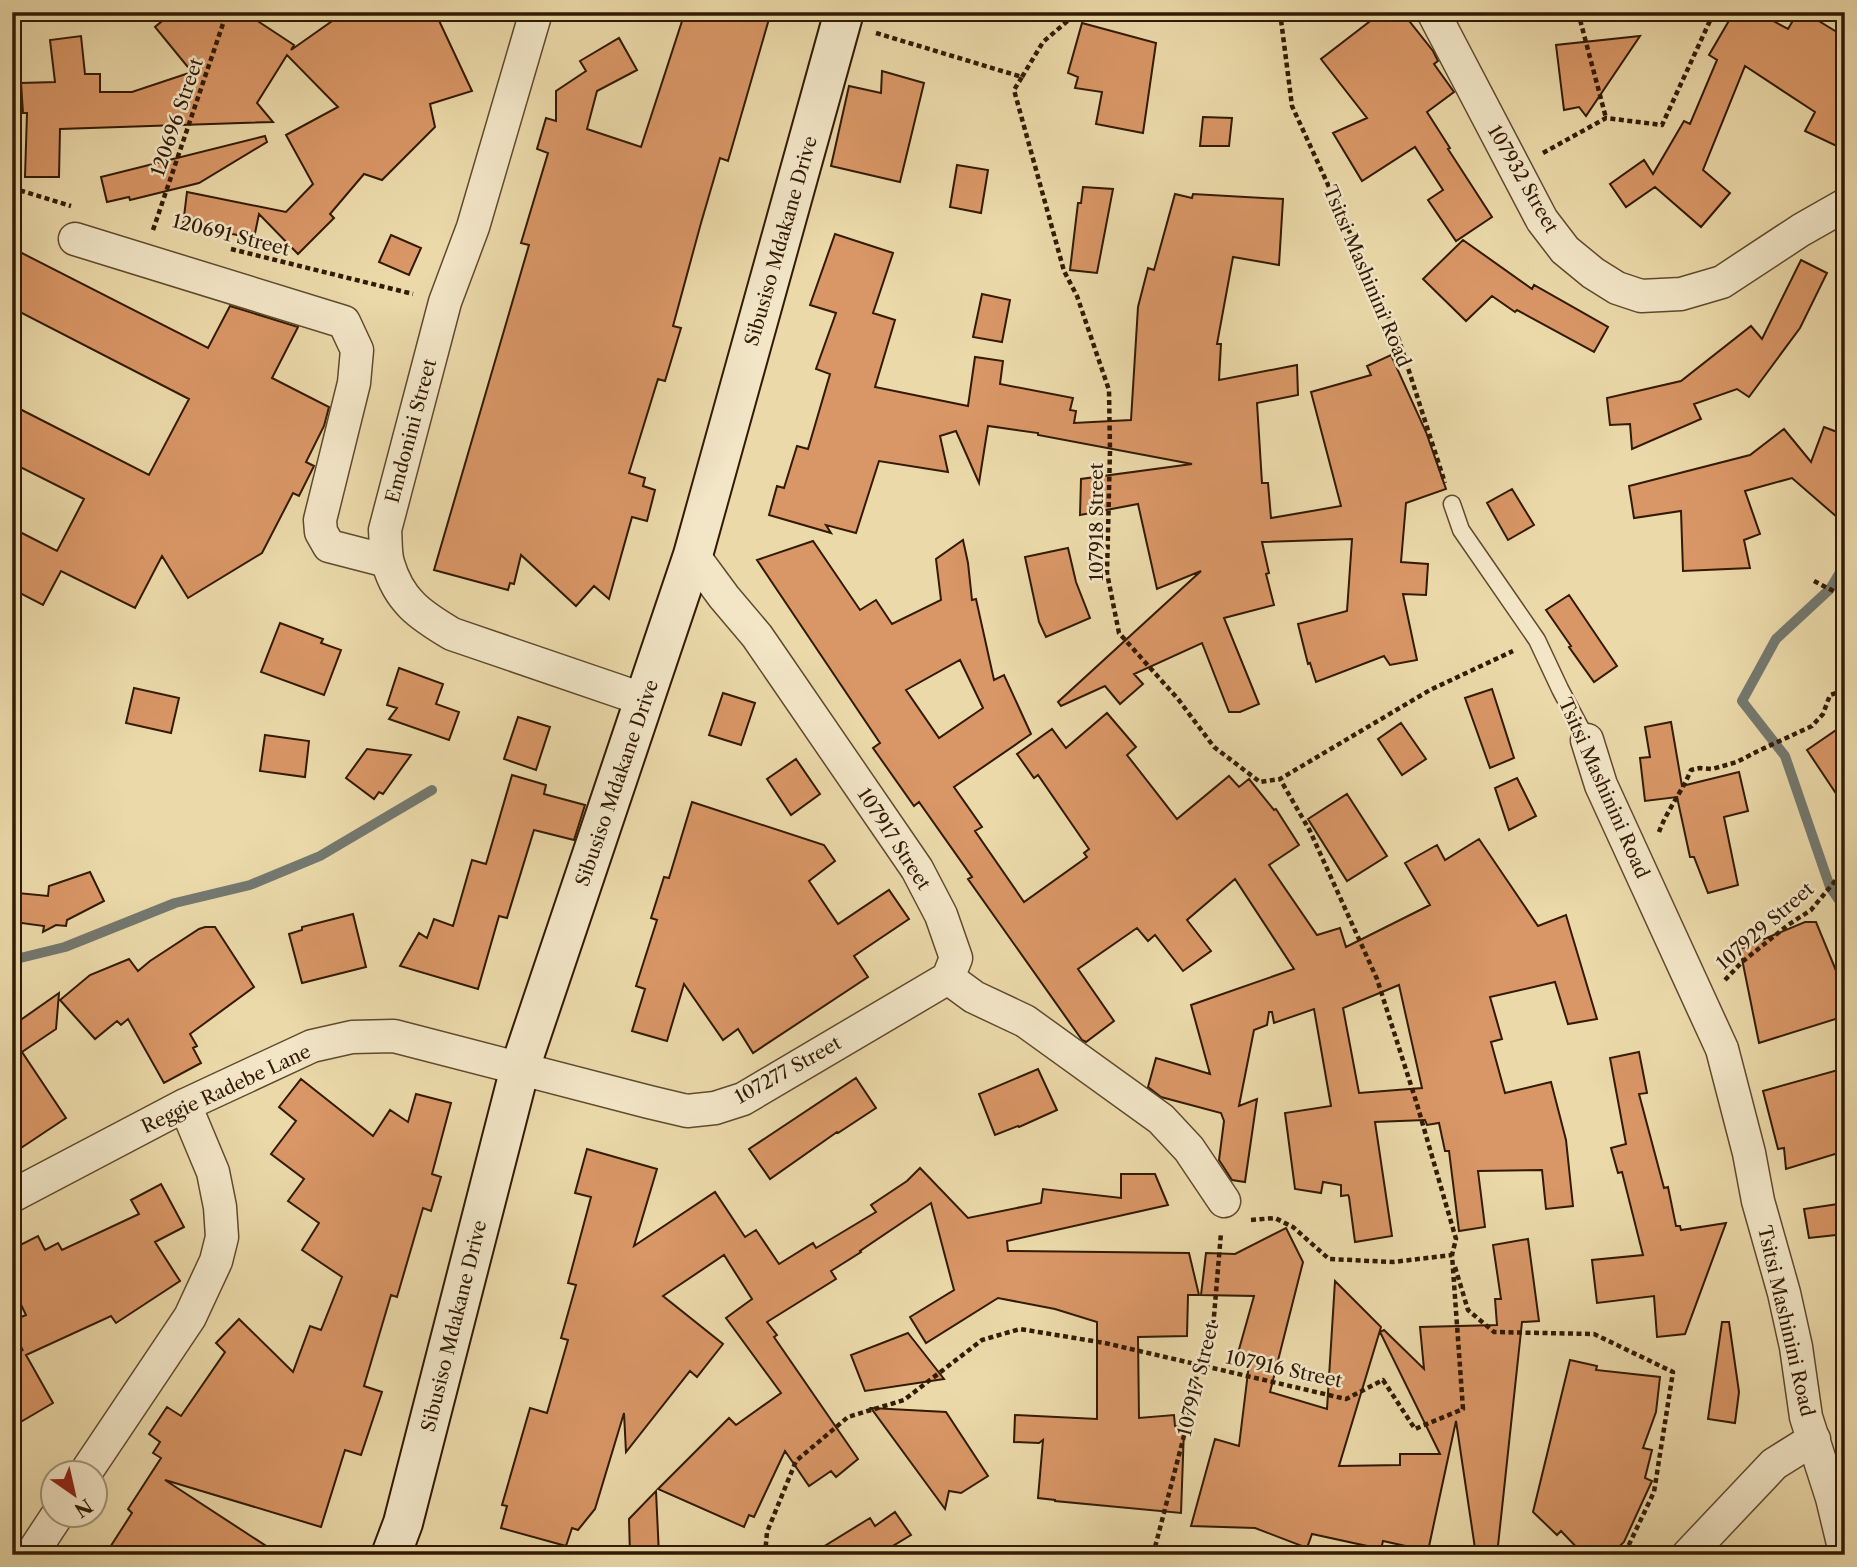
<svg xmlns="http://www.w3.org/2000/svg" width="1857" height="1567" viewBox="0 0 1857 1567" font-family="'Libre Caslon Text',serif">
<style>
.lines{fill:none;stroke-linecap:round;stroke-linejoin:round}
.stream{stroke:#73786f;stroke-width:10}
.building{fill:#d99666;stroke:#321a04;stroke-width:2;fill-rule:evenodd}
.lane-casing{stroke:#604a2d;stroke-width:19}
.street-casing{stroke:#604a2d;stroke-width:35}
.secondary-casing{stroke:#321a04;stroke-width:42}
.path{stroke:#321a04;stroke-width:4.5;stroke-dasharray:5 3.5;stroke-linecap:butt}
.lane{stroke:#f2e6c7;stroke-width:16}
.street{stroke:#f2e6c7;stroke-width:32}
.secondary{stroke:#f2e6c7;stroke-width:38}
.labels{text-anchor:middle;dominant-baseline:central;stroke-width:5;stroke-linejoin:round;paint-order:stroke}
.street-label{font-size:19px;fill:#321a04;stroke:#f2e6c7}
</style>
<rect width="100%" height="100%" fill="#ebd9a9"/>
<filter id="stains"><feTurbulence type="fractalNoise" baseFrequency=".00286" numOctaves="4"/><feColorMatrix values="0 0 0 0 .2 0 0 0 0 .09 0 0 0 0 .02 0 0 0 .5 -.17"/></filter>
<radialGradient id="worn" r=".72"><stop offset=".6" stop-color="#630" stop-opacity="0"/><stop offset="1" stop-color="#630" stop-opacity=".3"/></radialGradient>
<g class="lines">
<!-- stream -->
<path class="stream" d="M1845,564L1830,589L1776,639L1742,701L1785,756L1830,887L1845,909
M12,960L65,947L175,903L250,885L320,856L432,790"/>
</g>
<!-- building -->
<path class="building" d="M173,12H244L294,45L291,50L345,12H435L472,91L430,104L435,127L382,180L364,174L330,214L334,218L298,254L259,214L254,238L183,225L187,192L286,212L313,184L286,135L338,107L287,55L257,103L273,122L60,129L59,177H25L27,113H23L21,83L55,82L50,40L81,36L85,74H100V92H132L192,72L155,27Z
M685,12H771L728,161L720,158L701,223L673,326L681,328L665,381L658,379L629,473L645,478L643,486L655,490L647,521L632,517L609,599L594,586L576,606L521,555L514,584L510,583L508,590L434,570L529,245L521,243L548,153L537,149L546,118L556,121V91L586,71L580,61L619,38L637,70L597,91L587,129L641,147Z
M1382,12H1402L1433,51L1438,61L1434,64L1454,92L1427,112L1450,148L1448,149L1492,217L1456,241L1428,200L1443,190L1415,147L1362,181L1333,133L1367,118L1321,59Z
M1734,12H1757L1788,29L1798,12H1804L1845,37V150L1805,131L1815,112L1745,66L1703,170L1730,193L1701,227L1655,187L1626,207L1610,184L1644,160L1653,174L1684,121L1690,124L1717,60L1709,55Z
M1082,23L1156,43L1143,133L1096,124L1102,92L1075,88L1078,77L1068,73Z
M1640,36L1586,116L1579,107L1564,110L1556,45Z
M882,71L924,83L900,182L831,166L849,86L881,93Z
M1203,117L1232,118L1229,146H1200Z
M265,136L267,142L199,183L130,200L129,197L107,202L101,177Z
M957,165L988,170L981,213L950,207Z
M1083,187L1113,189L1097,273L1070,270L1078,203H1081Z
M1175,194L1192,198L1193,194L1283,199L1279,265L1233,257L1217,344H1221L1219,380L1297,365L1298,395L1257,403L1262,483H1268L1271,518L1341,506L1311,392L1371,375L1367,366L1391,355L1426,432L1446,489L1406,503L1401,562L1428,564L1426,595L1403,594L1417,660L1390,665L1384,656L1316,682L1310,663L1308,664L1298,624L1347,611L1352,539L1262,542L1269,573L1266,574L1274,605L1224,618L1259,704L1240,712H1229L1202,643L1134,674L1143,684L1120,704L1105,686L1061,706L1058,702L1201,571L1157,589L1138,504L1080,515L1081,479L1192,464L1038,435V433L988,426L979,483L956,431L940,436L948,472L879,461L856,533L826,525L831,533L769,515L777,486L784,488L797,446L808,449L830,374L816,369L836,313L810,305L835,234L893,253L873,313L895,320L875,387L968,406L975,357L1003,361L1000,384L1073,398L1070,410L1076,411L1074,423L1131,420L1138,307L1148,268L1154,270Z
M391,235L421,248L409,275L379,262Z
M1463,240L1532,289L1534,285L1608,327L1594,352L1517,310L1515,312L1492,296L1466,321L1423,279Z
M12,248L208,348L230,306L298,327L272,378L329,407L324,426L306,462L314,466L299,496L293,493L262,553L188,598L162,556L135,608L61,571L43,605L12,589V528L57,551L84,499L12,463V405L149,475L189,399L12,308Z
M1801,260L1827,273L1800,328L1749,397L1737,389L1694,404L1701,419L1632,449L1630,424L1610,425L1607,398L1681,381L1751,326L1762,339Z
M982,294L1010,300L1002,342L973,337Z
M1824,427L1845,435V498L1843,501L1845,504V511L1838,518L1792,478L1745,491L1760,534L1744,540L1750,568L1683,571L1681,511L1634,518L1629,486L1750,455L1784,429L1811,462Z
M1512,489L1534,525L1508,540L1487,503Z
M963,540L968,563L972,600L976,599L994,680L1004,675L1031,734L954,787L982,827L975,831L1024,902L1087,857L1084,853L1089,849L1038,775L1034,778L1017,754L1052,729L1066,748L1107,713L1136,747L1127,755L1177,819L1229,776L1239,787L1249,779L1274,810L1276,809L1299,845L1269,865L1317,935L1340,928L1346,947L1430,905L1405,863L1437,845L1445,860L1479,839L1538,926L1566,915L1597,1019L1568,1024L1555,982L1490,997L1502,1039L1491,1042L1505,1093L1551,1082L1566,1140L1573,1206L1546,1209L1542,1170L1478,1171L1485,1227L1459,1231L1449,1151H1445L1439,1123L1427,1125L1425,1120L1375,1122L1392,1236L1355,1242L1349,1197L1348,1195L1341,1196V1185L1323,1182L1321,1193L1295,1189L1285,1113L1331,1106L1314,1009L1274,1023L1272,1012H1269L1267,1025L1254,1030L1239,1106L1257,1099L1245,1182L1232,1180L1219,1160L1224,1121L1221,1113L1161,1097L1148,1087L1156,1058L1210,1074L1191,1005L1294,969L1235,879L1187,920L1211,951L1183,971L1155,935L1148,941L1137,928L1078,969L1114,1021L1086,1042L1082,1040L968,879L972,877L919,802L914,806L873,748L880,743L757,560L813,541L860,610L876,600L892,624L941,600L936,559ZM960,660L983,708L939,738L906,690ZM1399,985L1422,1088L1359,1093L1343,1008Z
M1068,548L1076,582L1090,618L1046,637L1039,622L1025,557Z
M1569,595L1617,666L1594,682L1569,647L1571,646L1546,610Z
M280,623L323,639L321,643L341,650L324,695L261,672Z
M399,668L443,684L436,704L459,712L449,740L389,719L397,708L387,705Z
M134,688L179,698L171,733L126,723Z
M1492,689L1514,758L1490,768L1465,698Z
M723,693L755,703L741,745L709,735Z
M518,717L550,727L536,770L504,759Z
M1671,722L1682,786L1739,772L1748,811L1724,817L1738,885L1708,893L1694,857H1690L1677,797L1645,801L1640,758L1650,757L1645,727Z
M1401,723L1426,759L1402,775L1378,739Z
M1845,724V807L1807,750Z
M265,735L309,741L305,777L260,771Z
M367,749L411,755L383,794L379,792L374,799L346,778Z
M796,759L820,794L791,815L767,779Z
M512,775L546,785L544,794L585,805L574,840L534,830L507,918L499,916L478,989L400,966L419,933L427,938L434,919L453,926L472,860L486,864Z
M1517,778L1536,816L1509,830L1495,788Z
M1347,794L1387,856L1347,881L1308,819Z
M692,802L824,845L835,861L809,881L838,924L889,890L909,919L854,956L868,977L753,1053L738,1029L723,1040L684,984L667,1041L632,1031L645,989L636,986L657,920L651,918L664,877L669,878Z
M90,872L104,901L67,920L66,926L56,925L43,932L44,926L14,922L18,893L48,896L49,886Z
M353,914L366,967L302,983L289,934L302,930V927Z
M1805,922H1816L1837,973L1845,971V1016L1759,1043L1740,949Z
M205,927H215L254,987L190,1034L197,1046L193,1048L201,1063L164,1083L128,1019L121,1025L117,1021L95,1039L60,1000L90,975L129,959L138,971L150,961L199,929Z
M59,993L56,1029L22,1052L66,1118L12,1154V1026Z
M1639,1052L1647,1093L1639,1094L1664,1188L1668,1187L1676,1226H1680L1681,1230L1726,1223L1685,1334L1657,1337L1654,1296L1597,1303L1592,1260L1643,1255L1622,1172L1618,1173L1611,1148L1626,1144L1610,1058Z
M1845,1068V1151L1786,1169L1784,1148L1778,1149L1763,1091Z
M1038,1069L1057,1110L1019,1127L1018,1126L995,1135L979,1094Z
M856,1078L876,1108L838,1133L837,1132L770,1179L749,1149Z
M301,1079L373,1136L390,1110L408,1122L416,1094L451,1103L432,1174L441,1177L431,1211L423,1208L397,1297L391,1295L364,1386L382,1392L361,1455L345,1450L321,1527L165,1480L280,1555H105L132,1513L128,1509L161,1458L153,1453L160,1442L149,1434L167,1407L181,1416L225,1352L216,1343L239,1319L293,1372L310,1326L321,1330L342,1277L302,1250L319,1223L288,1201L304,1179L271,1154L296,1121L279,1107Z
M587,1149L657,1169L634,1246L715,1192L745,1237L756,1230L779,1264L813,1243L816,1248L876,1212L871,1205L907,1181L920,1168L968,1218L1041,1203L1043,1189L1121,1198V1174H1155L1168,1205L1007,1241L1008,1251L1189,1253L1199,1295H1188L1187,1336L1138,1337L1139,1418L1174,1415L1175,1426L1184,1429L1181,1513L1055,1501V1500L1038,1498L1043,1440L1039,1443L1014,1442L1015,1415L1097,1419V1322L1055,1309L998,1298L926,1343L910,1317L954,1290L931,1203L860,1251L861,1252L831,1271L836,1279L767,1322L777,1335L774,1337L858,1459L836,1477L831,1471L809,1486L785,1451L754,1517L749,1515L744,1527L658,1489L729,1418L736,1425L781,1393L726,1318L752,1299L724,1255L663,1296L723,1344L697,1377L690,1371L626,1452L624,1413L595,1509L578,1530L572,1528L566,1546L501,1528L507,1506L502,1505L530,1408L547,1413L568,1340L561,1338L576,1285L568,1283L591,1197L575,1193Z
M161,1184L184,1227L155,1242L180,1281L116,1323L111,1316L26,1355L53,1403L12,1427V1332L23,1351L12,1327V1321L26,1315L12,1286V1249L38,1236L45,1250L58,1243L62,1250L139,1214L131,1200Z
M1845,1203V1234L1809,1238L1804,1209Z
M1286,1228L1303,1262L1270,1392L1327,1409L1335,1281L1381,1327L1339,1466L1400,1465V1454H1440L1380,1332L1384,1330L1424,1369L1420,1327L1497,1325L1495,1299H1501L1493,1245L1528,1239L1539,1321L1522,1322L1497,1555H1476L1456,1421L1428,1551L1383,1541L1381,1549L1312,1534L1307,1548L1255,1528L1191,1526L1215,1439L1239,1446L1249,1364L1236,1360L1254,1296L1201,1295L1206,1253L1235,1254Z
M1722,1322H1729L1739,1392L1735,1423L1708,1419Z
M908,1333L944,1379L865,1391L851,1355Z
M1570,1360L1597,1366L1596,1370L1660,1377L1656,1412L1643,1448L1652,1450L1645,1478L1652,1481L1624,1542L1610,1555H1584L1561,1531L1557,1535L1533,1512Z
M871,1408L946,1412L988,1476L961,1493L949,1491L945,1509Z
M656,1491L659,1555H630L629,1519Z
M895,1512L911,1535L888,1549L891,1555H810L870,1518L875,1526Z"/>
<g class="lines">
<!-- lane casing -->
<g class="lane-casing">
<path id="lane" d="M1452,504L1461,530L1537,640L1560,689L1587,740"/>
</g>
<!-- street casing -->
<g class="street-casing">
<path id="street" d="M536,12L473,227L445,302L385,530C386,541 385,553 388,563C399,601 420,615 452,634L645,700
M1433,12L1542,220L1565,250L1593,273L1617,288L1641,296L1681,294L1722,282L1801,230L1845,205
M75,239L344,322L357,350L354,383L320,520L321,532L329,546L387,561
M693,555L724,597L757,636L917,869L941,915L956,958L948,978L974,997L1025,1021L1161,1119L1189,1149L1224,1201
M1587,740L1601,785L1722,1049L1749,1153L1758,1201L1784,1293L1796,1347L1806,1417L1832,1498L1845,1552
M12,1196L185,1105L312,1046L352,1037L394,1036L649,1102L687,1111L715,1108L743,1099L948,978
M86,1472L190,1317L216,1261L222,1237L220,1207L213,1172L185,1105
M31,1555L58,1514
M1688,1555L1774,1464L1814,1439"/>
</g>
<!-- secondary casing -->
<g class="secondary-casing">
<path id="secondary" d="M391,1555L403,1523L520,1068L693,555L844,12"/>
</g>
<!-- path -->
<path class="path" d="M1280,12L1292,106L1399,340L1445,483
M1578,12L1606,118
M876,33L1022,77L1014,90L1064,271L1077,296L1109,390L1110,450L1107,573L1119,633L1178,699L1214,747L1260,782L1280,779L1430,690L1513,651
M1022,77L1043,42L1078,12
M1543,153L1606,118L1662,125L1714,12
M12,188L71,206
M153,230L227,12
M231,249L413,294
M1814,581L1845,597
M1659,832C1667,810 1682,792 1691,770L1700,768L1712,769L1737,762L1756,752L1812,726L1823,714L1830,695L1845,690
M1725,980L1742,962L1788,925L1811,910L1845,869
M1251,1220L1275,1218L1293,1227L1329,1259L1393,1262L1452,1255
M1455,1267L1468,1310L1494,1332L1594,1334L1673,1372L1654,1492L1624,1555
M765,1555L767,1532L796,1461L848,1417L904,1400L982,1340L1020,1329L1105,1343L1346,1399L1383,1380L1415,1429L1463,1409L1452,1255L1456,1239L1416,1101L1377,979L1310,831L1280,779
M1153,1555L1186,1428L1199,1365L1213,1328L1221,1233"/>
<!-- lane -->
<use href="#lane" class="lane"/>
<!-- street -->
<use href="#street" class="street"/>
<!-- secondary -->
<use href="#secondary" class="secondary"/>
</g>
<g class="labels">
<!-- street labels -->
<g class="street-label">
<text transform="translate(177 117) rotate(-71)">120696 Street</text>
<text transform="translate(1523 179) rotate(60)">107932 Street</text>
<text transform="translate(231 235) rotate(14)">120691 Street</text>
<text transform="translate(781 241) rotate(-74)">Sibusiso Mdakane Drive</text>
<text transform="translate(1367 276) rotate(67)">Tsitsi Mashinini Road</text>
<text transform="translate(411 431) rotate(-75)">Emdonini Street</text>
<text transform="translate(1096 522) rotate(-90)">107918 Street</text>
<text transform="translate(617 783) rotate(-71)">Sibusiso Mdakane Drive</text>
<text transform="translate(1604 788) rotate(66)">Tsitsi Mashinini Road</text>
<text transform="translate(894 839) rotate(57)">107917 Street</text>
<text transform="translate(1765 926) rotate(-41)">107929 Street</text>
<text transform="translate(788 1070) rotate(-29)">107277 Street</text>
<text transform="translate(226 1089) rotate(-25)">Reggie Radebe Lane</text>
<text transform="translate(1786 1321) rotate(77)">Tsitsi Mashinini Road</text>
<text transform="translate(454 1326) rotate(-76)">Sibusiso Mdakane Drive</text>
<text transform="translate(1284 1369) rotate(12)">107916 Street</text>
<text transform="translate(1198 1379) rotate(-76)">107917 Street</text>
</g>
</g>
<!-- margin -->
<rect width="1857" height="1567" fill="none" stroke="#ebd9a9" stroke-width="42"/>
<rect x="14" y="14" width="1829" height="1539" fill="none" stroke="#321a04" stroke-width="3.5"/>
<rect x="21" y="21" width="1815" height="1525" fill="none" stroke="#321a04" stroke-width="2"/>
<!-- north arrow -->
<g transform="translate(74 1494) rotate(146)"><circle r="33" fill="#f2e6c7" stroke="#a59479" stroke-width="2"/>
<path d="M0-5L12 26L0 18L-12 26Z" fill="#8f2418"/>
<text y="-10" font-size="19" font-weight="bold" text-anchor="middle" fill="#321a04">N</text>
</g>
<rect width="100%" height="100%" filter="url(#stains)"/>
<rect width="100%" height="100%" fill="url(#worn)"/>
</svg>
